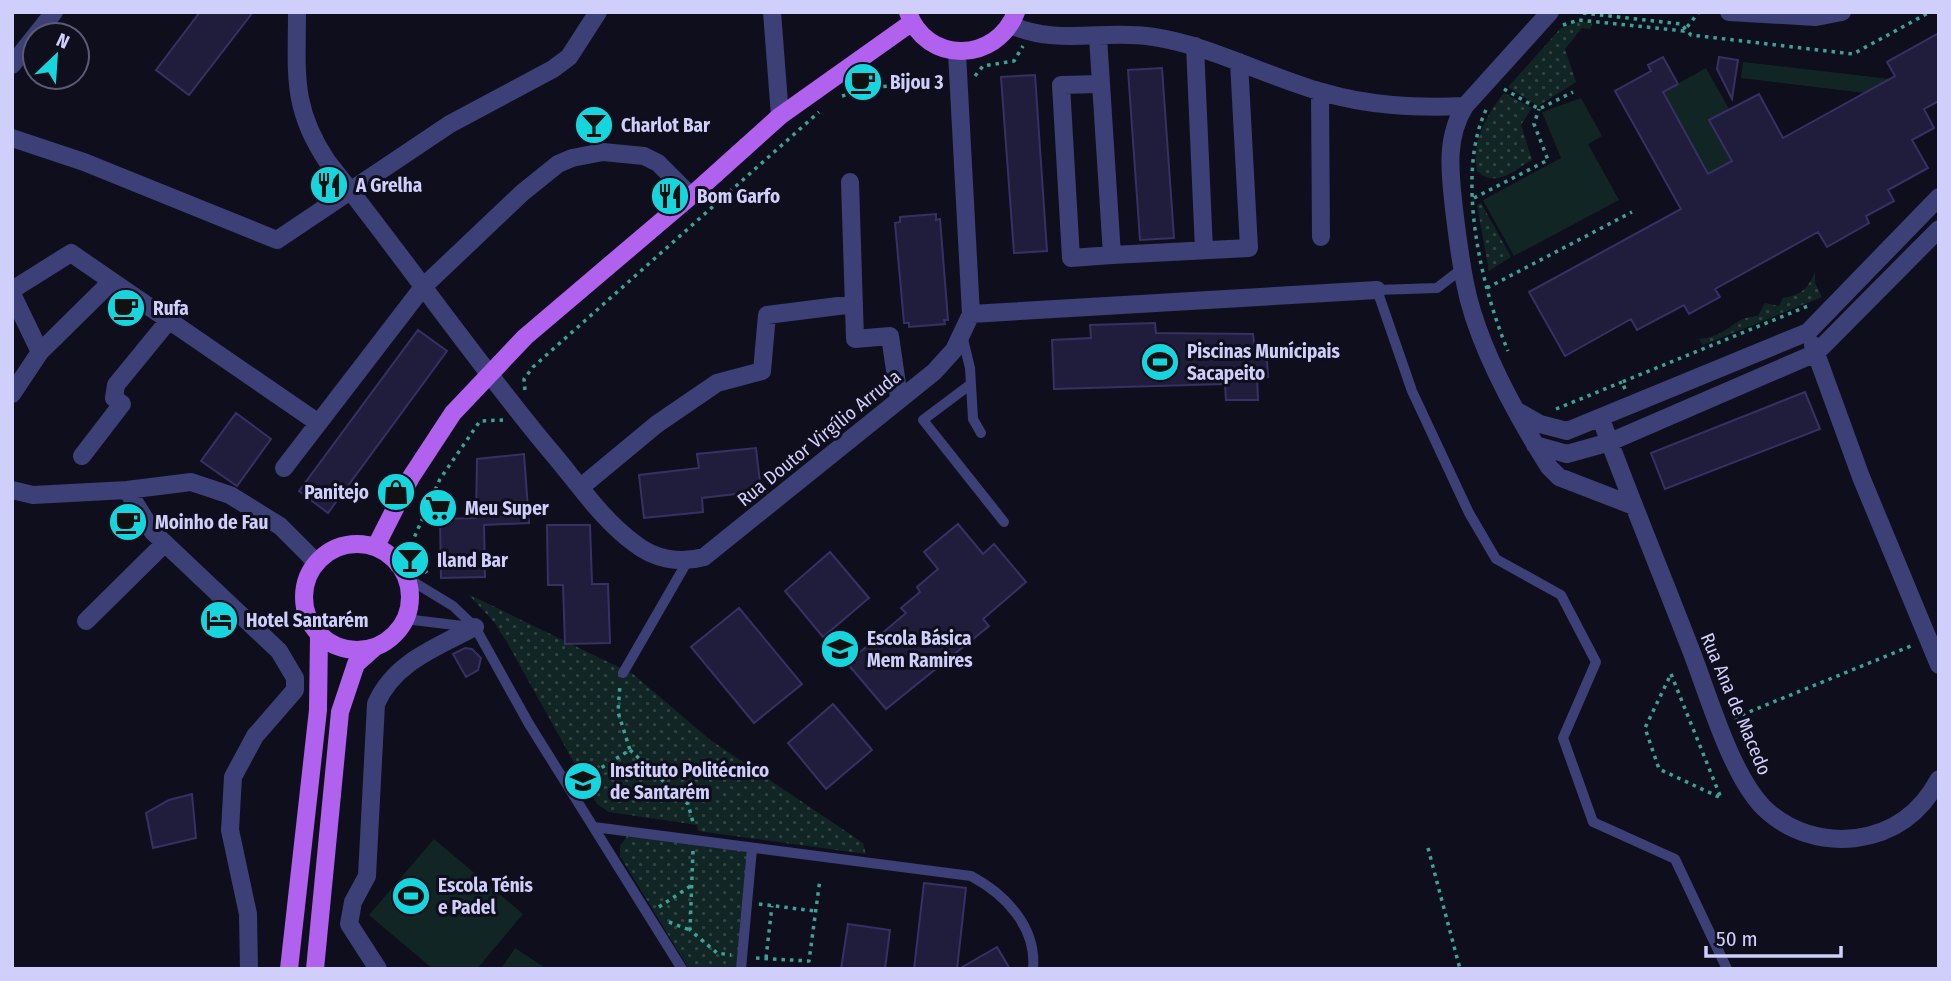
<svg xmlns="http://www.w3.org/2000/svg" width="1951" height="981" viewBox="0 0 1951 981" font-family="'Fira Sans Condensed',sans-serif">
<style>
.grass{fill:url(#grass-dots)}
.garden{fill:#112624}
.building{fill:#201c3b;stroke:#373065;stroke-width:2}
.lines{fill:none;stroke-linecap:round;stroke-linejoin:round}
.path{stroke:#39a396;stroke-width:3.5;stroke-dasharray:3.5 5;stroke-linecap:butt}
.lane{stroke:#3d3f77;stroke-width:10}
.street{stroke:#3d3f77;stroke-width:18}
.primary{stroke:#b061ee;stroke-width:18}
.labels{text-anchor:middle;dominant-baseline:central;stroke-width:6;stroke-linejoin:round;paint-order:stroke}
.poi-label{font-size:19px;font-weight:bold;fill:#d0cefa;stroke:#0f0e1c;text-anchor:start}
.street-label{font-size:19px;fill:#d0cefa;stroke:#0f0e1c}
</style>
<defs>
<pattern id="grass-dots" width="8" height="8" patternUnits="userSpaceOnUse" patternTransform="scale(1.75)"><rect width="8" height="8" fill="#112624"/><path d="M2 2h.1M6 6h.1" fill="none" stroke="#334445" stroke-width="1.8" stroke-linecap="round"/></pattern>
</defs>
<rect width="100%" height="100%" fill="#0f0e1c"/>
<!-- grass -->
<path class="grass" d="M1576,22H1592L1591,29L1582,28L1565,49L1576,82L1538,106L1508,87L1560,29Z
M1504,93L1532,108L1521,125L1532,160C1514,170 1496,189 1477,171C1471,143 1487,114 1504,93Z
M1481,203L1511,257L1489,271L1477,205Z
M1815,272V283L1822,297L1703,345L1699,339C1731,336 1731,317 1758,316L1765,303L1779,306L1783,298C1801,295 1808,289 1815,272Z
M468,594L633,674L709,739L863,843L866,854L698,831L697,825L609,812L597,804L508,644L494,622Z
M627,836L749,851L737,969H689L620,856V846Z"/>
<!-- garden -->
<path class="garden" d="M1743,62L1890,79L1865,93L1741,78Z
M1706,68L1729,109L1710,120L1732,161L1708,174L1663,92Z
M1581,98L1602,136L1588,144L1619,200L1514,256L1483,200L1561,158L1542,112Z
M434,839L523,914L477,969H433L369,915Z
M515,948L547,969H501Z"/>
<!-- building -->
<path class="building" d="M200,12H253L189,95L156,70Z
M1939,33V101L1924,109L1934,128L1912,140L1928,168L1888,190L1894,201L1866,216L1869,223L1827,247L1818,232L1715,289L1720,297L1689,314L1684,305L1637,330L1631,319L1565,356L1529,292L1681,209L1615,91L1651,71L1648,65L1663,57L1678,84L1663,92L1708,174L1732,161L1709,120L1759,94L1783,138L1895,76L1887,62Z
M1719,57L1738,60L1732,99L1717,69Z
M1162,68L1174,238L1140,240L1128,70Z
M1035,75L1047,251L1014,253L1001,77Z
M936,214V220L940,219L948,320H944L945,324L909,327V323H904L895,223L900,222V217Z
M1155,323L1156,333L1253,334L1254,343H1266L1268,377H1257L1258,400H1226L1225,384L1054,389L1052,340L1091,338L1090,325Z
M418,330L447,351L328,513L299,491Z
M1805,392L1820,429L1665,489L1651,453Z
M236,413L271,439L237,486L201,461Z
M756,448L761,491L702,498L703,512L644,518L639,475L699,468L697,454Z
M524,454L529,523L484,525L485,577L441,578L440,519L476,518L477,459Z
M958,524L983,554L994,544L1026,582L983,619L989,626L886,709L847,663L906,613L901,608L920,592L917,587L938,569L924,552Z
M547,525H590L592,584H608L610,643L565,644L563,585H548Z
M830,552L869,598L823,637L785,591Z
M739,608L802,684L754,723L691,647Z
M465,648L472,649L481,658L478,670L466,677L453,654Z
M833,704L872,750L826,789L788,743Z
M192,794L196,838L153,848L146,813L169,800Z
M924,883L966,888L957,969H914Z
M848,924L890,930L885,969H841Z
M997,947L1010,969H959Z"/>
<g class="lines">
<!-- path -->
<path class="path" d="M1583,13L1681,24L1691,35L1853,54L1930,12
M1563,25L1579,20L1684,31L1699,12
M975,76L983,66L1014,61L1023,46
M1504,89L1539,109L1573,92
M842,96L875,87L941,83
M1486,110C1455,175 1481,287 1508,351
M1474,198L1548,160L1534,124L1539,109
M1487,288L1632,212
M1625,389L1622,382L1808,306
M525,390L524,379L533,367L819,112
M1556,409L1622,382
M427,573L410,547L440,479L480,421L503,420
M1671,674L1721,798L1659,769L1645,728Z
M1734,718L1911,646
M630,750L688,804L694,826
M580,781L630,750L618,712L620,685
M1428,848L1460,969
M693,851L690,930L717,953L731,955
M759,904L815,911
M659,907L692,885
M669,922L690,930
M756,958L809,961L820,879
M766,958L772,906"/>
<!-- lane -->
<path class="lane" d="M1463,268L1437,288L1377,290L1412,391L1469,513L1496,559L1561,595L1596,662L1563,738L1593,822L1675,859L1727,969
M962,335L970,368L973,419L981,433
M971,384L923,420L1004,522
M407,578L453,606L475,627L529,724L682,969
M405,619L471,627
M623,673L687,562
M594,827L971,876C1005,894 1037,927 1033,969
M741,969L752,849"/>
<!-- street -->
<path class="street" d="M297,12C297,73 291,107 327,161C402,255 471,355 548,448C575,479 600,518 634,543C654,559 679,564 704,557L934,372L954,350L971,314L957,53
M772,12L780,116
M1550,12L1465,106C1445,138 1450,173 1454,209C1457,234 1460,259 1465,283C1476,342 1517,416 1549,467L1559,477L1634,506
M1729,12L1816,17L1842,12
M1011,25C1057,46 1105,29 1154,37C1212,46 1265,76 1322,92C1369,106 1416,108 1465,106
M36,35L54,12
M1098,37L1112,255L1249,248L1239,62
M1195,46L1204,250
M12,65L35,36
M1101,84L1061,85L1071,258L1112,255
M1320,92L1321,237
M12,138L84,162L277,240L450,124L553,69L569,57L598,12
M850,182L855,339L890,336L899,398
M12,290L71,253L317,422
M12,294L40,352L112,281
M971,314L1377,290
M1813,345L1861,477L1939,665
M12,394L40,352
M1519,412L1540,424L1567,431L1808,332L1939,197
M1601,419C1630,498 1662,575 1692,653C1709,697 1731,774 1763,807C1788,832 1823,842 1856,838C1894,833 1921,813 1939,779
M1535,445L1567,454L1610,442L1816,353L1939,229
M82,456L122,404L114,398L116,385L170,319
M284,468L423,287L522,193L558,164L572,158L603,152L644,156L658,163L691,196
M581,487L657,424L717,383L762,371L767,315L854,304
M12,490L33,495L127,490L191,482L230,495L280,526L316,562
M127,490L153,532L279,651L295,678V690L255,736L233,777L230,830L248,914L249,969
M86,621L165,543
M378,969L349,924L353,902L367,876L376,704C394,662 437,647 475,627"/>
<!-- primary -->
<path class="primary" d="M908,12C926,65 997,63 1016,12
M304 597a53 53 0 1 1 106 0a53 53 0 1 1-106 0Z
M376,546L411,477L453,413L525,337L691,196L780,116L911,23
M289,969L318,710L319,635
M315,969L340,712L356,664L374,648"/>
</g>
<!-- icons -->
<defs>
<g id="cafe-disc" transform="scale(2.0125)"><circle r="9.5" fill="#17d5dd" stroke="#0f0e1c"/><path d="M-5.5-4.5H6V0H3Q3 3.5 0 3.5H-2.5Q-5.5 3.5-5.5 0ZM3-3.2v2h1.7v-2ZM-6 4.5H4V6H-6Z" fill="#111"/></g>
<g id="bar-disc" transform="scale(2.0125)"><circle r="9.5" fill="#17d5dd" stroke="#0f0e1c"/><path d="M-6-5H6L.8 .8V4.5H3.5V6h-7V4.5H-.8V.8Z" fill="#111"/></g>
<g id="restaurant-disc" transform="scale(2.0125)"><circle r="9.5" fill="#17d5dd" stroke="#0f0e1c"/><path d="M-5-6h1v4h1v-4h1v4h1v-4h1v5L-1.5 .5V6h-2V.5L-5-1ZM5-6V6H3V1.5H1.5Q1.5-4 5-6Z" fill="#111"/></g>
<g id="stadium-disc" transform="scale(2.0125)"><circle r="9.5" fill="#17d5dd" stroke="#0f0e1c"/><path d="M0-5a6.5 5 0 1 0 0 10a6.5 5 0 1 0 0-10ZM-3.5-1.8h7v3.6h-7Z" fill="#111"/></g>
<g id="shop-disc" transform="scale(2.0125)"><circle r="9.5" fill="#17d5dd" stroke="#0f0e1c"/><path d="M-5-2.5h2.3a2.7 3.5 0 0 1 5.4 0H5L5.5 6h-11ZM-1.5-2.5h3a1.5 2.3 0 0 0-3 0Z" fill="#111"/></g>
<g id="supermarket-disc" transform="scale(2.0125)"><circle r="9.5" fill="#17d5dd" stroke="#0f0e1c"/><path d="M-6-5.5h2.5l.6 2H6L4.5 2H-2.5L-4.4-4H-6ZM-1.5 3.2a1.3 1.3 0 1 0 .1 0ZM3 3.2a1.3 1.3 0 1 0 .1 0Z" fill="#111"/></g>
<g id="hotel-disc" transform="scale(2.0125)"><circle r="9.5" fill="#17d5dd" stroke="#0f0e1c"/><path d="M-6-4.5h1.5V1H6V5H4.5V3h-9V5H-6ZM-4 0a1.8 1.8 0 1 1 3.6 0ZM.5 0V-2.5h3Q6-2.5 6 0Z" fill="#111"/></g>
<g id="school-disc" transform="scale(2.0125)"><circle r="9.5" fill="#17d5dd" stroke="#0f0e1c"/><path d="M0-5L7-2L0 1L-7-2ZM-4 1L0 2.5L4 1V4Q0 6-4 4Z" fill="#111"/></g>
<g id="university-disc" transform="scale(2.0125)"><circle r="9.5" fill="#17d5dd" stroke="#0f0e1c"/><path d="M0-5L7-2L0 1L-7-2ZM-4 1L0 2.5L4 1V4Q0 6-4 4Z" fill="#111"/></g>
</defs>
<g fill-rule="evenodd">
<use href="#cafe-disc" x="863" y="82"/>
<use href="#bar-disc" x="594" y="125"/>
<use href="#restaurant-disc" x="329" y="185"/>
<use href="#restaurant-disc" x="670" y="196"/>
<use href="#cafe-disc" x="126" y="308"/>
<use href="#stadium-disc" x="1160" y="362"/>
<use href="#shop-disc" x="396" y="492"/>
<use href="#supermarket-disc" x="438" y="508"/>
<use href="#cafe-disc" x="128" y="522"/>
<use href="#bar-disc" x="410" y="560"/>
<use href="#hotel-disc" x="219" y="620"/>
<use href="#school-disc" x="840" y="649"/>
<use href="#university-disc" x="583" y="781"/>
<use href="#stadium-disc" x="411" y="896"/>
</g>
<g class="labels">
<!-- poi labels -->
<g class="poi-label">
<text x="890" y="82">Bijou 3</text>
<text x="621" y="125">Charlot Bar</text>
<text x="356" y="185">A Grelha</text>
<text x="697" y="196">Bom Garfo</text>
<text x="153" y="308">Rufa</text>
<text x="1187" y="351">Piscinas Munícipais<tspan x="1187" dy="22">Sacapeito</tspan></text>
<text x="369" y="492" text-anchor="end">Panitejo</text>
<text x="465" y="508">Meu Super</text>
<text x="155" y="522">Moinho de Fau</text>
<text x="437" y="560">Iland Bar</text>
<text x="246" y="620">Hotel Santarém</text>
<text x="867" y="638">Escola Básica<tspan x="867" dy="22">Mem Ramires</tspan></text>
<text x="610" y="770">Instituto Politécnico<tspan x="610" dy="22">de Santarém</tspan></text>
<text x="438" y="885">Escola Ténis<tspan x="438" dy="22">e Padel</tspan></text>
</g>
<!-- street labels -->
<g class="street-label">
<text transform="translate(819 438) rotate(-39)">Rua Doutor Virgílio Arruda</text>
<text transform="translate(1736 704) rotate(67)">Rua Ana de Macedo</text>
</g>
</g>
<!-- border -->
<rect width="1951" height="981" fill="none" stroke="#d0cefa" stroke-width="28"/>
<!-- north arrow -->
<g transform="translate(56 56) rotate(25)"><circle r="33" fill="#0f0e1c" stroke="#5c5b75" stroke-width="2"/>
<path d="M0-5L12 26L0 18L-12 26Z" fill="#17d5dd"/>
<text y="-10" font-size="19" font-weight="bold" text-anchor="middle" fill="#d0cefa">N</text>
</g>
<!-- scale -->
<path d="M1706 946v10h135v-10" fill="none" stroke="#d0cefa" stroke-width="3.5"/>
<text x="1716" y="946" font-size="21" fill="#d0cefa" stroke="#0f0e1c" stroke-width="5" paint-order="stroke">50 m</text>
</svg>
